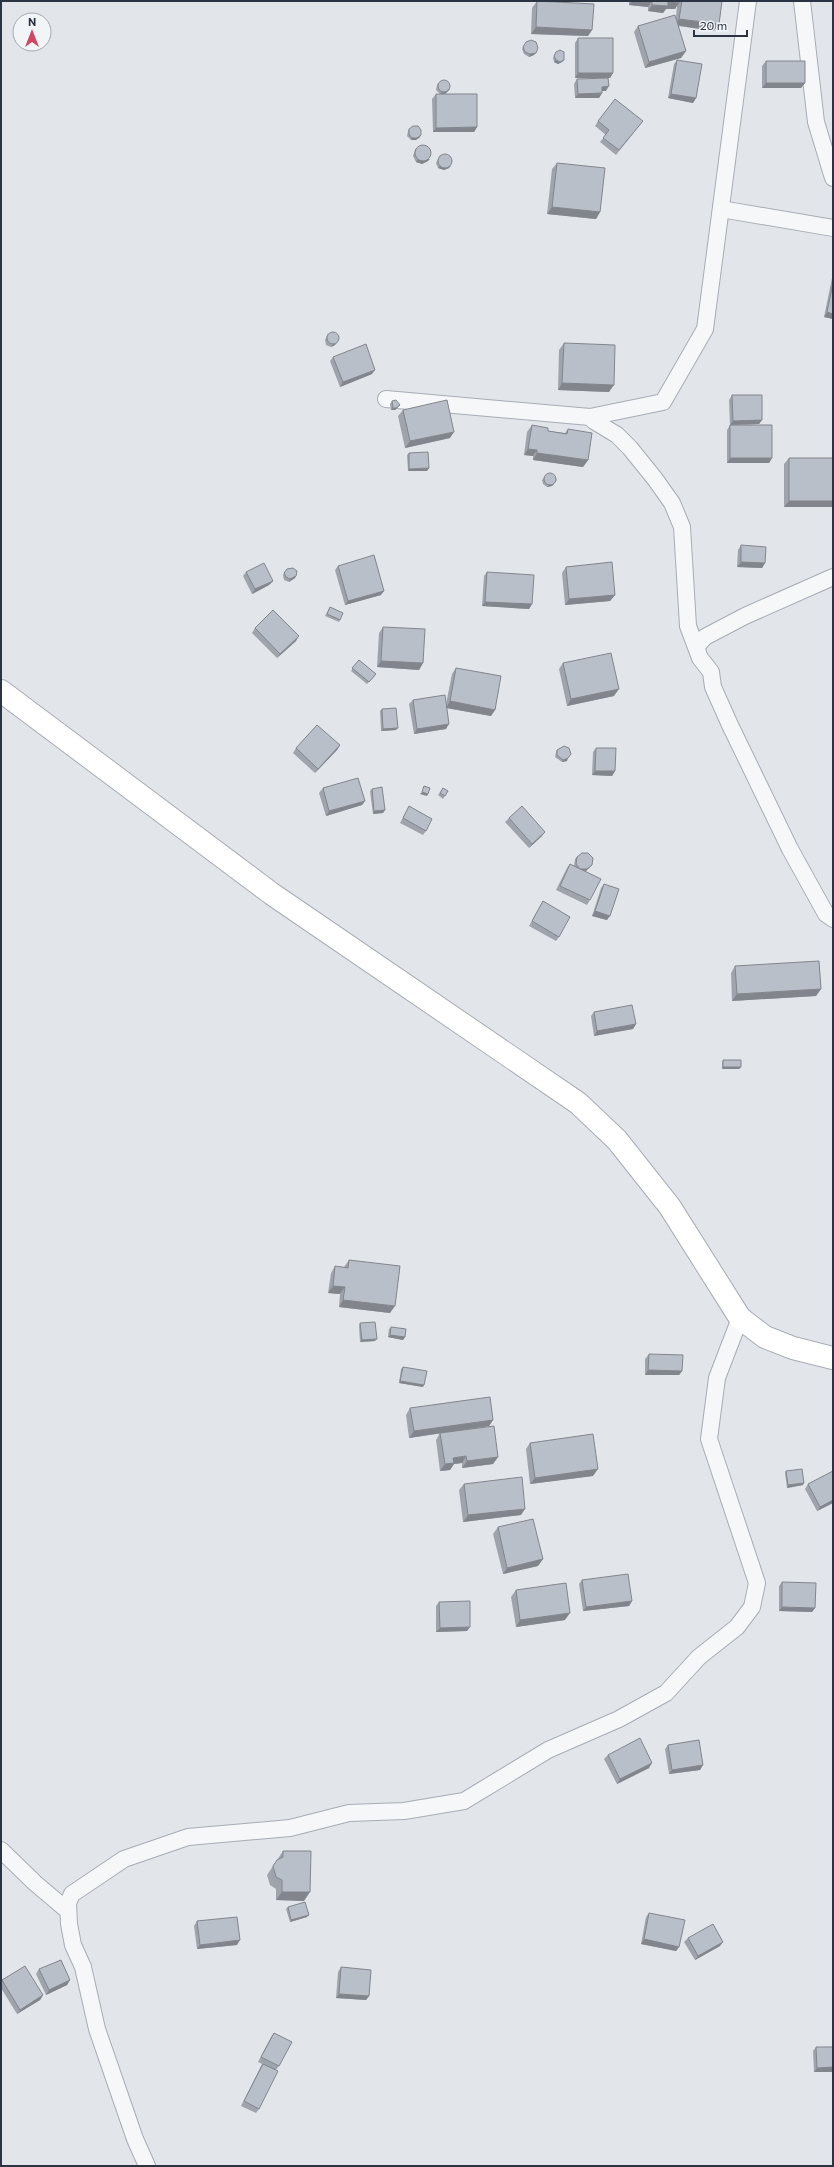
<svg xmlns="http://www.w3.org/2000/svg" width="834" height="2167" viewBox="0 0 834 2167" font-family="Commissioner,sans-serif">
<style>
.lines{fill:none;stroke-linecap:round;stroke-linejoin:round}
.street-casing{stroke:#a7adb5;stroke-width:18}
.secondary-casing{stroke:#a7adb5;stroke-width:24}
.street{stroke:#f5f7f9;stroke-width:16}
.secondary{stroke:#fff;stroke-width:22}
.wall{fill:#9fa4ac}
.shaded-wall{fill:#82868c}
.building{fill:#b9bfc8;stroke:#82868c}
</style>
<rect width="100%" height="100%" fill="#e2e6eb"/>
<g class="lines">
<!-- street casing -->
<g class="street-casing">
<path id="street" d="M802,1L816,122L833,178
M721,209L833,228
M386,399L590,417L663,402L705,329L748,1
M590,417L594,421L617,435L630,448L655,479L672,503L682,527L688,626L700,658L711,672L713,687L730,725L790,849L826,914L833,919
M696,647L705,637L745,616L833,577
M1,1850L35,1883L68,1911
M147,2166L135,2139L97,2029L83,1967L73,1945L69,1924L68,1903L72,1894L124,1859L188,1837L290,1828L349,1813L404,1811L464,1801L548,1750L619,1719L666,1693L699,1657L737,1627L752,1607L757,1583L709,1439L717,1378L740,1318"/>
</g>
<!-- secondary casing -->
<g class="secondary-casing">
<path id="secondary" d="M1,691L272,894L578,1103L617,1140L670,1207L740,1318L765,1337L793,1348L833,1358"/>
</g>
<!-- street -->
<use href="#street" class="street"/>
<!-- secondary -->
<use href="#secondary" class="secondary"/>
</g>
<!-- wall -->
<path class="wall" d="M537,1L592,30L588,36L531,34L532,8Z
M629,1H722L714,31L678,26L686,51L681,58L645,68L634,32L638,26L676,18L677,5L675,9H666L663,13L648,11V7L629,5Z
M578,38L613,73L610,78H575V43Z
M526,42L534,55L529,57L524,54L522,49Z
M556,52L564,60L562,62L558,64L554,62L553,58Z
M677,60L696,98L693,103L668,98L674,64Z
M766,61L805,83L801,88H762V66Z
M577,79L606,91H602V93L599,98H575L574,84Z
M438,83L450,89L445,94L477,127L474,132H433L432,99L436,94H444H440L436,90L437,85Z
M598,121H643L616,155L600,142L606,135L595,126Z
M409,129L420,137L416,140H411L407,136L408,131Z
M416,148L428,161L422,164L416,162L413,156L415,150Z
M440,155L449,168L444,170L438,168L436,163Z
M557,163L600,212L596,219L547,214L552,169Z
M833,276V319L824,317L832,278Z
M328,333L335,345L331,347L326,345L325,340Z
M564,343L609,392L558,390L559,350Z
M333,357L372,374L340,387L330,361Z
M732,395L762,420L759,424L732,425L772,458L769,463H727V430L730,425L729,400Z
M392,401L398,407L395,410H391L390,404Z
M403,410L450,438L405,448L398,416Z
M532,425L548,431L565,433L568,429L588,460L583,467L533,460V456L524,455L527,432Z
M409,453L429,468L427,471H408L407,455Z
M789,458H833V506L832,507H784V464Z
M547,474L557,480L552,486L547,487L543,484L542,480Z
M741,545L765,563L762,568L737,567L738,550Z
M338,566L381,595L345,605L335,570Z
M566,567L615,595L610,601L565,605L562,573Z
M287,569L296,576L295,578L289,582L284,580L283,575Z
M246,572L273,581L269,585L252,594L243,576Z
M487,572L532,604L529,609L482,606L484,576Z
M330,607L340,620L339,622L325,616Z
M383,627L423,663L419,670L377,667L379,633Z
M255,628L296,641L277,658L252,633Z
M359,660L376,674L367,684L351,671Z
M563,663L614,696L567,706L559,669Z
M456,668L495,710L491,716L447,708L446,729L414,734L409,704L413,700L446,704L452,674Z
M382,709L396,730L381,731L380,711Z
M340,745L337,750L315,773L293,753L296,748Z
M596,748L615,771L612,776L592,775L593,752Z
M557,750L567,761L562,762L555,757L556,752Z
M323,788L365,801L362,805L326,816L319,793Z
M443,788L448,791L443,799L438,795Z
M372,789L385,810L383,813L373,814L370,791Z
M409,806L426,831L423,835L400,823Z
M509,818L542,836L529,848L505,822Z
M577,857L590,867L586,871L590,900L587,905L556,890L567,868L570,864L574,866L575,859Z
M604,884L607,920L592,916L601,888Z
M543,901L559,937L556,941L529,926Z
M735,966L821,989L816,996L732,1001L731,973Z
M594,1012L636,1024L633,1029L594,1036L591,1016Z
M723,1060L741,1067L739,1069H722V1062Z
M349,1260L390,1313L339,1307L340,1294L328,1293L331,1273L335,1266L344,1267Z
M360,1323L375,1341L360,1342L359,1326Z
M391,1327L405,1337L403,1340L388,1337L389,1329Z
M649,1354L682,1371L679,1375H645V1359Z
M403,1367L423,1387L399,1383L401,1369Z
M410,1408L493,1420L489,1426L409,1438L406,1415Z
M440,1433L498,1457L493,1464L462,1468V1463L454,1464L450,1470L440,1471L436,1440Z
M530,1443L593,1476L530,1484L526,1449Z
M786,1471L803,1485L787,1488L785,1473Z
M833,1471V1503L817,1511L805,1489L808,1484Z
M464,1484L521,1515L463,1522L459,1490Z
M498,1527L543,1559L538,1566L503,1574L493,1534Z
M582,1580L632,1601L629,1606L583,1611L579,1584Z
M782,1582L815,1608L812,1612L779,1611V1586Z
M516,1590L565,1620L516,1627L511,1597Z
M439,1602L467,1631L436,1632V1606Z
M668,1745L703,1765L700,1770L669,1774L665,1749Z
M608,1755L649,1768L617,1784L604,1759Z
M283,1851L304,1901L276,1900V1889L270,1885L267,1875Z
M288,1907L307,1917L290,1922L286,1909Z
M649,1913L679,1947L676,1951L641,1944L646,1917Z
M197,1921L237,1945L197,1949L194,1926Z
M688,1938L720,1946L695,1960L684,1942Z
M341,1967L369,1996L366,2000L336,1998L338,1972Z
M39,1969L70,1980L67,1985L46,1995L36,1974Z
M2,1980L43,1995L40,2000L17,2014L1,1988V1982Z
M274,2033L279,2066L276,2070L259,2109L256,2113L241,2106L262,2064L258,2062L271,2037Z
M816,2047H833V2072H814L813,2051Z"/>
<!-- shaded-wall -->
<path class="shaded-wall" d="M632,1H652L648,7L629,5Z
M668,2L679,3L675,9H666L663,13L648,11L652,5Z
M679,19L719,24L714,31L675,25Z
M536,27L592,30L588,36L531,34Z
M686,51L681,58L645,68L649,62Z
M536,53L534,55L529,57L530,54Z
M556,60H564L562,62L558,64L554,62Z
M578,73H613L610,78H575Z
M766,83H805L801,88H762Z
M609,86L606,91H599L602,87Z
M450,89L445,94H440L442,92Z
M602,93L599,98H575L578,94Z
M671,94L696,98L693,103L668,98Z
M477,127L474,132H433L436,128Z
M421,135L420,137L416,140H411L412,138Z
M430,159L428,161L422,164L416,162L417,160Z
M440,166H451L449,168L444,170L438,168Z
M552,207L600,212L596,219L547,214Z
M827,312L833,314V319L824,317Z
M337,343L335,345L331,347L332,345Z
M375,370L372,374L340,387L343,382Z
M562,383L614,385L609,392L558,390Z
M400,405L395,410H391L393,408Z
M762,420L759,424L730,425L733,421Z
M454,432L450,438L405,448L410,441Z
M528,449L537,450L533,456L524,455Z
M537,453L588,460L583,467L533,460Z
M730,458H772L769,463H727Z
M429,468L427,471H408L409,469Z
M554,484L552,486L547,487L549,485Z
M789,501H833V506L832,507H784Z
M741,562L765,563L762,568L737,567Z
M296,576L295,578L289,582L290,579Z
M273,581L269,585L252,594L255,589Z
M384,591L381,595L345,605L348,601Z
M615,595L610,601L565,605L569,599Z
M485,602L532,604L529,609L482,606Z
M299,636L296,641L277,658L280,654Z
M381,661L423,663L419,670L377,667Z
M619,689L614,696L567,706L571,699Z
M450,701L495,710L491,716L446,708Z
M449,724L446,729L414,734L417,729Z
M398,728L396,730L381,731L383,729Z
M340,745L337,750L315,773L318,769Z
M568,758L567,761L562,762L563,760Z
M595,771H615L612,776L592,775Z
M422,792L428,794L427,796L420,794Z
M365,801L362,805L326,816L329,811Z
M385,810L383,813L373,814L374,811Z
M545,832L542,836L529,848L532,844Z
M592,865L586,871L580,869Z
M595,911L610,916L607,920L592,916Z
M821,989L816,996L732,1001L737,994Z
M636,1024L633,1029L594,1036L597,1031Z
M723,1067H741L739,1069H722Z
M333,1286L345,1287L340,1294L328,1293Z
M343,1300L395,1306L390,1313L339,1307Z
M390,1335L405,1337L403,1340L388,1337Z
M377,1339L375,1341L360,1342L362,1340Z
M648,1370L682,1371L679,1375H645Z
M400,1381L424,1385L423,1387L399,1383Z
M493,1420L489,1426L409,1438L414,1431Z
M466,1456L462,1463L454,1464L450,1470L440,1471L445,1464L453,1458Z
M498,1457L493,1464L462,1468L467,1461Z
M598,1469L593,1476L530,1484L535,1478Z
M804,1483L803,1485L787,1488L788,1485Z
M833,1500V1503L817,1511L820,1507Z
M525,1509L521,1515L463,1522L468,1515Z
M543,1559L538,1566L503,1574L507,1568Z
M632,1601L629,1606L583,1611L586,1607Z
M782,1607L815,1608L812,1612L779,1611Z
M570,1613L565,1620L516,1627L520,1620Z
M470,1627L467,1631L436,1632L440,1628Z
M652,1763L649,1768L617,1784L620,1779Z
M703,1765L700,1770L669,1774L672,1770Z
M282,1892H310L304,1901L276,1900Z
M309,1915L307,1917L290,1922L291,1920Z
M644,1939L679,1947L676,1951L641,1944Z
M240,1940L237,1945L197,1949L200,1945Z
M723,1942L720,1946L695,1960L698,1956Z
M70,1980L67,1985L46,1995L49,1990Z
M339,1994L369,1996L366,2000L336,1998Z
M43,1995L40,2000L17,2014L20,2010Z
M833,2067V2072H814L817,2068Z"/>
<!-- building -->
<path class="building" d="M537,1L594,4L592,30L536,27Z
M652,1H679V3L668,2V6L652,5Z
M682,1H722L719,24L679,19Z
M675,15L686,51L649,62L638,26Z
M578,38H613V73H578Z
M531,40L536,42L538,48L536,53L530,54L525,52L523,47L526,42Z
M560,50L564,52V60L560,62L556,60L554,56L556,52Z
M677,60L702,64L696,98L671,94Z
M766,61H805V83H766Z
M608,78L609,86L602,87V93L578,94L577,79Z
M438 86a6 6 0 1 1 12 0a6 6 0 1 1-12 0Z
M436,94H477V127L436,128Z
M615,99L643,121L619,150L603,138L609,130L598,121Z
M413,126H418L421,130V135L417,138H412L409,134V129Z
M415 153a8 8 0 1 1 16 0a8 8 0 1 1-16 0Z
M438 161a7 7 0 1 1 14 0a7 7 0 1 1-14 0Z
M557,163L605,168L600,212L552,207Z
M833,283V314L827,312Z
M327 338a6 6 0 1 1 12 0a6 6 0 1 1-12 0Z
M564,343L615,345L614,385L562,383Z
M366,344L375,370L343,382L333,357Z
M732,395H762V420L733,421Z
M396,400L400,405L396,408H393L392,401Z
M447,400L454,432L410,441L403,410Z
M532,425L548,428V431L567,434L568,429L592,433L588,460L537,453V450L528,449Z
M730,425H772V458H730Z
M428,452L429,468L409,469V453Z
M789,458H833V501H789Z
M544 479a6 6 0 1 1 12 0a6 6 0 1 1-12 0Z
M741,545L766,547L765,563L741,562Z
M374,555L384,591L348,601L338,566Z
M612,562L615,595L569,599L566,567Z
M264,563L273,581L255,589L246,572Z
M293,568L297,571L296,576L290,579L286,577L284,573L287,569Z
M487,572L534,575L532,604L485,602Z
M330,607L343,613L340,620L327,614Z
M273,610L299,636L280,654L255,628Z
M383,627L425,629L423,663L381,661Z
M611,653L619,689L571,699L563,663Z
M359,660L376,674L369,682L352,668Z
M456,668L501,676L495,710L450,701Z
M445,695L449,724L417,729L413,700Z
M396,708L398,728L383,729L382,709Z
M317,725L340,745L318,769L296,748Z
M564,746L569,748L571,754L568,758L563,760L557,755V750Z
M596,748H616L615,771H595Z
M358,778L365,801L329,811L323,788Z
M424,786L430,788L428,794L422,792Z
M382,787L385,810L374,811L372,789Z
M443,788L448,791L445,796L440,793Z
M409,806L432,819L426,831L403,818Z
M522,806L545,832L532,844L509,818Z
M582,853H588L593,858L592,865L587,869H580L576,864L577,857Z
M570,864L601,879L590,900L560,886Z
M604,884L619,889L610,916L595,911Z
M543,901L570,917L559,937L532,921Z
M819,961L821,989L737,994L735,966Z
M632,1005L636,1024L597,1031L594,1012Z
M723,1060H741V1067H723Z
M349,1260L400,1266L395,1306L343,1300L345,1287L333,1286L335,1266L348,1268Z
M375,1322L377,1339L362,1340L360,1323Z
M391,1327L406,1329L405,1337L390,1335Z
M649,1354L683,1355L682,1371L648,1370Z
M403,1367L427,1371L424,1385L400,1381Z
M490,1397L493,1420L414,1431L410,1408Z
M494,1426L498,1457L467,1461L466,1456L453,1458L454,1463L445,1464L440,1433Z
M593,1434L598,1469L535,1478L530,1443Z
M802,1469L804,1483L788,1485L786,1471Z
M833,1471V1500L820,1507L808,1484Z
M522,1477L525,1509L468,1515L464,1484Z
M533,1519L543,1559L507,1568L498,1527Z
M628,1574L632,1601L586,1607L582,1580Z
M782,1582L816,1583L815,1608L782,1607Z
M566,1583L570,1613L520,1620L516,1590Z
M470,1601V1627L440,1628L439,1602Z
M640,1738L652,1763L620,1779L608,1755Z
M699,1740L703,1765L672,1770L668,1745Z
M283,1851H311L310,1892H282V1880L276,1877L273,1866L277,1860L283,1857Z
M305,1902L309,1915L291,1920L288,1907Z
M649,1913L685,1920L679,1947L644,1939Z
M237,1917L240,1940L200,1945L197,1921Z
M713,1924L723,1942L698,1956L688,1938Z
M61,1960L70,1980L49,1990L39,1969Z
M25,1966L43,1995L20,2010L2,1980Z
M341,1967L371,1970L369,1996L339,1994Z
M274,2033L292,2042L279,2066L261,2057Z
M816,2047H833V2067L817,2068Z
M263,2064L278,2071L259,2109L244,2101Z"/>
<!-- border -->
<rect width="834" height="2167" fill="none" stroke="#2a3443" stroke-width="4"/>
<!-- north arrow -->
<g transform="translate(32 32)"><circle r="19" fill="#f2f5f8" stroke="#a2a8b0"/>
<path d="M0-3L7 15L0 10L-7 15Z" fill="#d04762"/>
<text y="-6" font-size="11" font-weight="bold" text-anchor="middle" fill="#2a3443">N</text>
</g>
<!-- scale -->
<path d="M694 30v6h53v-6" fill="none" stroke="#2a3443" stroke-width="2"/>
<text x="700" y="30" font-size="12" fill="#2a3443" stroke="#f2f5f8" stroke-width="3" paint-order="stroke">20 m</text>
</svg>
